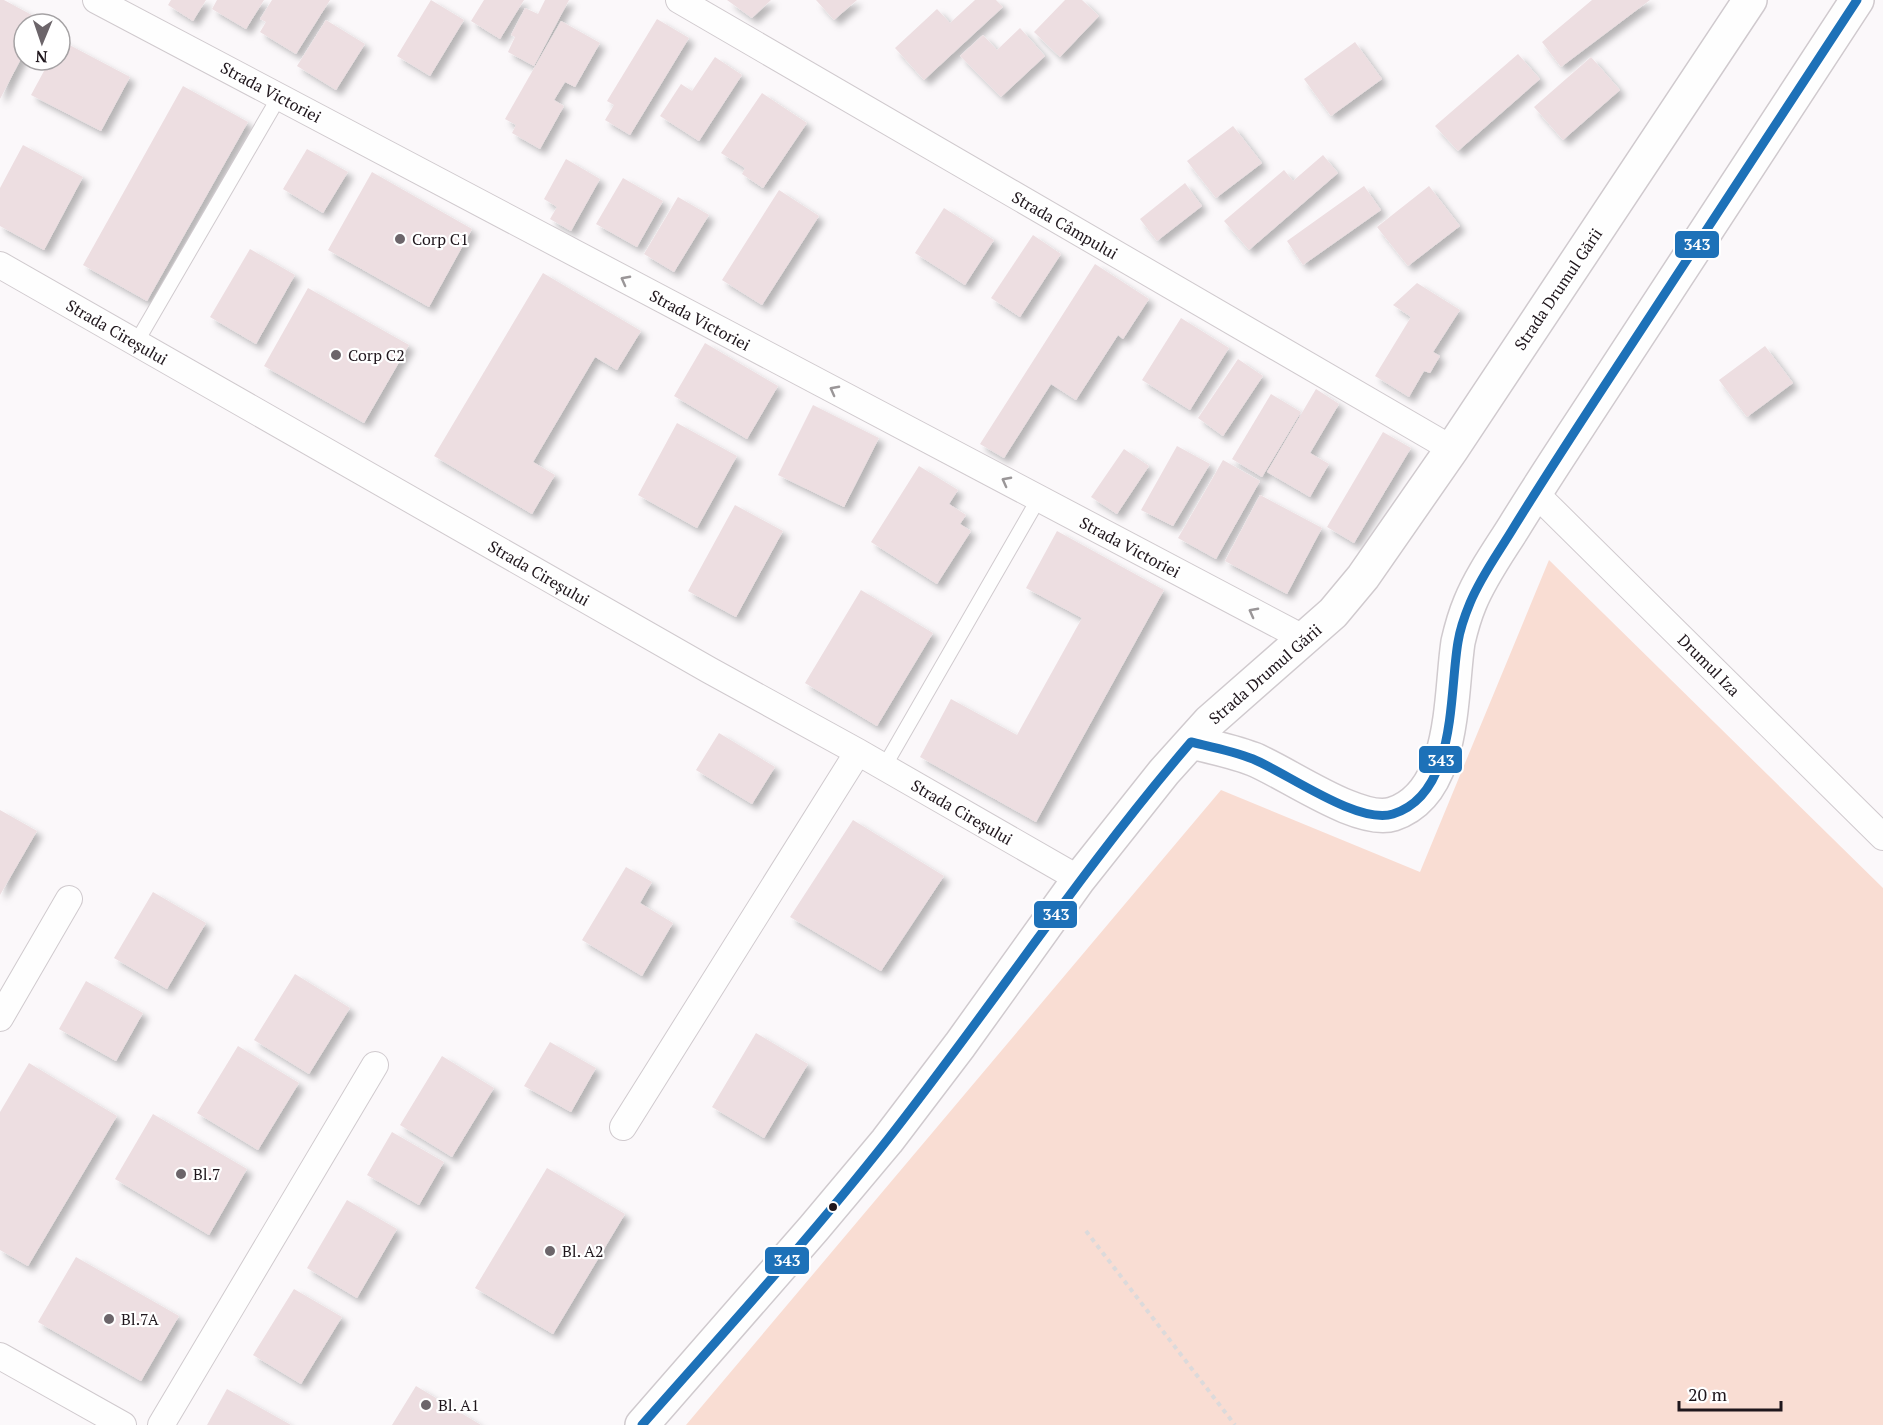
<svg xmlns="http://www.w3.org/2000/svg" width="1883" height="1425" viewBox="0 0 1883 1425" font-family="'PT Serif',serif">
<style>
.green{fill:#f9ddd3}
.building{fill:#eddee1;filter:url(#shadow)}
.lines{fill:none;stroke-linecap:round;stroke-linejoin:round}
.service-casing{stroke:#d0cace;stroke-width:16}
.minor-casing{stroke:#d0cace;stroke-width:28}
.tertiary-casing{stroke:#d0cace;stroke-width:36}
.path{stroke:#dcdadb;stroke-width:4;stroke-dasharray:4.5 4.5;stroke-linecap:butt}
.service{stroke:#fefefe;stroke-width:14}
.minor{stroke:#fefefe;stroke-width:26}
.tertiary{stroke:#fefefe;stroke-width:33}
.bus-1-casing{stroke:#fff;stroke-width:14}
.bus-1{stroke:#1d71b8;stroke-width:9}
.oneway{stroke:#9a9698}
.poi-dot{fill:#6c656a;stroke:#fff;stroke-width:2}
.bus-dot{fill:#1f161c;stroke:#fff;stroke-width:2}
.labels{text-anchor:middle;dominant-baseline:central;stroke-width:4.5;stroke-linejoin:round;paint-order:stroke}
.street-label{font-size:16px;fill:#1f161c;stroke:#fff}
.poi-label{font-size:16px;fill:#1f161c;stroke:#fff;text-anchor:start}
.line-badge{stroke:#fff;stroke-width:2}
.badge-label{font-size:16px;text-anchor:middle;font-weight:bold;fill:#fff}
</style>
<defs>
<filter id="shadow"><feDropShadow dx="5.5" dy="5.5" stdDeviation="3" flood-color="#0004"/></filter>
</defs>
<rect width="100%" height="100%" fill="#fbf8fa"/>
<!-- green -->
<path class="green" d="M1549,560L1883,888V1425H686L1221,790L1420,872Z"/>
<!-- building -->
<path class="building" d="M0,0H4L41,20L39,24H24V53L0,99Z
M171,0H206L193,21L168,5Z
M217,0H264L246,29L212,9Z
M272,0H330L296,54L260,32L266,22L260,19Z
M431,0L464,20L430,76L397,56Z
M484,0H524L500,39L471,21Z
M545,0H569L534,66L508,52L515,37L511,35L525,8L538,14Z
M727,0H771L752,18Z
M816,0H857L834,20Z
M975,0H996L1003,7L924,80L895,48L937,9L950,23Z
M1065,0H1082L1099,16L1060,57L1034,32Z
M1592,0H1650L1561,67L1542,42Z
M657,19L689,38L630,135L605,120L614,105L607,101Z
M326,20L365,44L336,90L297,66Z
M561,21L600,43L575,87L565,82L554,100L564,106L540,149L512,133L516,125L505,119Z
M1020,28L1045,56L1001,97L960,56L983,35L997,50Z
M60,40L130,77L101,131L31,95L50,60H60Z
M1355,42L1382,79L1331,116L1304,79Z
M1518,54L1540,79L1458,151L1435,126Z
M715,57L742,75L699,141L660,116L681,84L692,91Z
M1591,57L1620,90L1563,140L1534,107Z
M183,86L248,122L147,301L83,265Z
M762,93L807,123L763,188L742,174L745,168L721,153Z
M1233,126L1262,163L1216,198L1187,161Z
M23,145L83,177L44,250L0,226V188Z
M307,149L348,172L323,213L283,189Z
M1323,155L1338,173L1249,250L1224,221L1284,170L1293,181Z
M566,159L600,179L571,231L550,219L557,207L544,199Z
M372,172L472,229L429,307L328,250Z
M623,178L663,201L637,247L596,224Z
M1185,183L1202,206L1157,241L1140,219Z
M1364,186L1381,210L1303,265L1287,241Z
M1429,186L1460,226L1408,266L1377,227Z
M779,190L819,216L762,305L722,280Z
M678,197L709,215L674,272L644,254Z
M944,208L994,240L965,285L915,253Z
M1033,235L1061,254L1020,317L991,298Z
M250,249L295,275L256,344L210,317Z
M1095,264L1149,299L1123,339L1118,335L1076,400L1051,384L1004,458L980,444Z
M543,273L641,331L617,370L595,357L533,462L555,475L532,514L434,456Z
M1417,283L1460,310L1433,352L1440,356L1430,373L1424,371L1409,397L1375,376L1411,317L1393,305Z
M308,288L409,345L364,423L264,366Z
M1181,318L1229,348L1190,410L1142,380Z
M705,343L778,386L747,439L674,396Z
M1765,346L1793,383L1747,417L1719,380Z
M1238,359L1263,376L1223,436L1198,418Z
M1316,389L1339,404L1310,453L1329,464L1310,497L1267,472Z
M1271,394L1301,412L1262,477L1232,459Z
M813,405L879,438L844,507L778,475Z
M677,423L737,456L697,528L638,495Z
M1383,432L1411,448L1354,543L1327,527Z
M1177,446L1210,464L1173,526L1141,510Z
M1124,449L1149,466L1117,514L1091,497Z
M1223,460L1260,481L1216,559L1178,538Z
M919,466L958,490L949,504L966,515L960,524L971,531L937,584L871,542Z
M1260,495L1322,528L1287,594L1225,561Z
M735,505L783,531L736,617L688,591Z
M1057,531L1164,590L1036,822L920,757L951,699L1017,735L1082,618L1026,588Z
M861,590L933,633L877,726L805,683Z
M719,733L775,767L752,804L696,770Z
M0,810L37,831L0,895Z
M853,820L944,876L881,971L790,917Z
M626,867L652,882L640,903L673,923L642,976L582,940Z
M153,892L206,923L167,989L114,958Z
M295,974L350,1008L309,1074L254,1040Z
M86,981L143,1013L116,1061L59,1029Z
M756,1033L808,1064L764,1138L712,1107Z
M550,1042L596,1068L571,1112L524,1086Z
M238,1046L299,1083L258,1150L197,1113Z
M442,1056L494,1088L452,1157L400,1125Z
M29,1063L117,1116L28,1266L0,1250V1112Z
M153,1114L247,1169L209,1235L115,1179Z
M392,1132L444,1162L419,1205L367,1175Z
M547,1168L625,1214L553,1334L475,1288Z
M347,1200L397,1229L357,1298L307,1268Z
M76,1257L179,1316L141,1381L38,1322Z
M294,1289L342,1317L301,1384L253,1355Z
M416,1386L481,1425H392Z
M227,1389L291,1425H207Z"/>
<g class="lines">
<!-- service casing -->
<g class="service-casing">
<path id="service" d="M136,343L279,97
M884,767L1039,498"/>
</g>
<!-- minor casing -->
<g class="minor-casing">
<path id="minor" d="M96,0L1305,639
M679,0L1452,449
M0,265L709,670L858,752L1079,879
M1535,493L1883,837
M0,1018L69,899
M623,1127L858,752
M0,1356L123,1425
M161,1425L375,1065"/>
</g>
<!-- tertiary casing -->
<g class="tertiary-casing">
<path id="tertiary" d="M1191,742C1212,747 1232,751 1253,759C1286,772 1359,825 1393,814C1456,793 1450,695 1458,642C1461,629 1465,615 1470,603C1481,576 1499,551 1514,527C1541,483 1569,441 1597,398C1684,265 1770,132 1857,0
M642,1425L814,1228L887,1141L960,1045L1079,879L1164,772L1209,722L1333,613L1363,577L1452,449L1750,0"/>
</g>
<!-- path -->
<path class="path" d="M1086,1231L1235,1425"/>
<!-- service -->
<use href="#service" class="service"/>
<!-- minor -->
<use href="#minor" class="minor"/>
<!-- tertiary -->
<use href="#tertiary" class="tertiary"/>
<!-- bus-1 casing -->
<g class="bus-1-casing">
<path id="bus-1" d="M1191,742C1212,747 1233,751 1253,759C1287,773 1358,825 1393,814C1457,794 1449,694 1458,642C1460,629 1465,615 1470,603C1481,576 1499,552 1514,527C1543,480 1573,434 1603,388C1688,259 1772,129 1857,0
M642,1425C725,1331 810,1238 888,1139C991,1008 1082,869 1191,742"/>
</g>
<!-- bus-1 -->
<use href="#bus-1" class="bus-1"/>
</g>
<!-- one-way arrows -->
<defs><path id="oneway-chevron" d="M-2-3.5L2.5 0L-2 3.5" fill="none" stroke-width="1.6" stroke-linecap="round" stroke-linejoin="round" transform="scale(1.5)"/></defs>
<g class="oneway">
<use href="#oneway-chevron" transform="translate(625 280) rotate(-152)"/>
<use href="#oneway-chevron" transform="translate(834 390) rotate(-152)"/>
<use href="#oneway-chevron" transform="translate(1006 481) rotate(-152)"/>
<use href="#oneway-chevron" transform="translate(1253 612) rotate(-152)"/>
</g>
<!-- markers -->
<g class="poi-dot">
<circle cx="400" cy="239" r="6"/>
<circle cx="336" cy="355" r="6"/>
<circle cx="181" cy="1174" r="6"/>
<circle cx="550" cy="1251" r="6"/>
<circle cx="109" cy="1319" r="6"/>
<circle cx="426" cy="1405" r="6"/>
</g>
<circle class="bus-dot" cx="833" cy="1207" r="5"/>
<g class="labels">
<!-- street labels -->
<g class="street-label">
<text transform="translate(271 92) rotate(28)">Strada Victoriei</text>
<text transform="translate(1065 225) rotate(30)">Strada Câmpului</text>
<text transform="translate(1558 289) rotate(-56)">Strada Drumul Gării</text>
<text transform="translate(700 320) rotate(28)">Strada Victoriei</text>
<text transform="translate(117 332) rotate(30)">Strada Cireșului</text>
<text transform="translate(1130 547) rotate(28)">Strada Victoriei</text>
<text transform="translate(539 573) rotate(30)">Strada Cireșului</text>
<text transform="translate(1709 665) rotate(45)">Drumul Iza</text>
<text transform="translate(1265 674) rotate(-41)">Strada Drumul Gării</text>
<text transform="translate(962 812) rotate(30)">Strada Cireșului</text>
</g>
<!-- poi labels -->
<g class="poi-label">
<text x="412" y="239">Corp C1</text>
<text x="348" y="355">Corp C2</text>
<text x="193" y="1174">Bl.7</text>
<text x="562" y="1251">Bl. A2</text>
<text x="121" y="1319">Bl.7A</text>
<text x="438" y="1405">Bl. A1</text>
</g>
</g>
<g class="line-badge">
<rect x="1674" y="230" width="46" height="29" rx="6" fill="#1d71b8"/>
<rect x="1418" y="745" width="45" height="29" rx="6" fill="#1d71b8"/>
<rect x="1033" y="900" width="45" height="29" rx="6" fill="#1d71b8"/>
<rect x="764" y="1246" width="46" height="29" rx="6" fill="#1d71b8"/>
</g>
<g class="badge-label">
<text x="1697" y="250">343</text>
<text x="1441" y="766">343</text>
<text x="1056" y="920">343</text>
<text x="787" y="1266">343</text>
</g>
<!-- north arrow -->
<g transform="translate(42 42) rotate(182)"><circle r="28" fill="#ffffff" stroke="#a5a2a4" stroke-width="1.5"/>
<path d="M0-4.5L10 22L0 15L-10 22Z" fill="#6c656a"/>
<text y="-9" font-size="16" font-weight="bold" text-anchor="middle" fill="#1f161c">N</text>
</g>
<!-- scale -->
<path d="M1679 1401v9h102v-9" fill="none" stroke="#1f161c" stroke-width="3"/>
<text x="1688" y="1401" font-size="18" fill="#1f161c" stroke="#ffffff" stroke-width="4.5" paint-order="stroke">20 m</text>
</svg>
